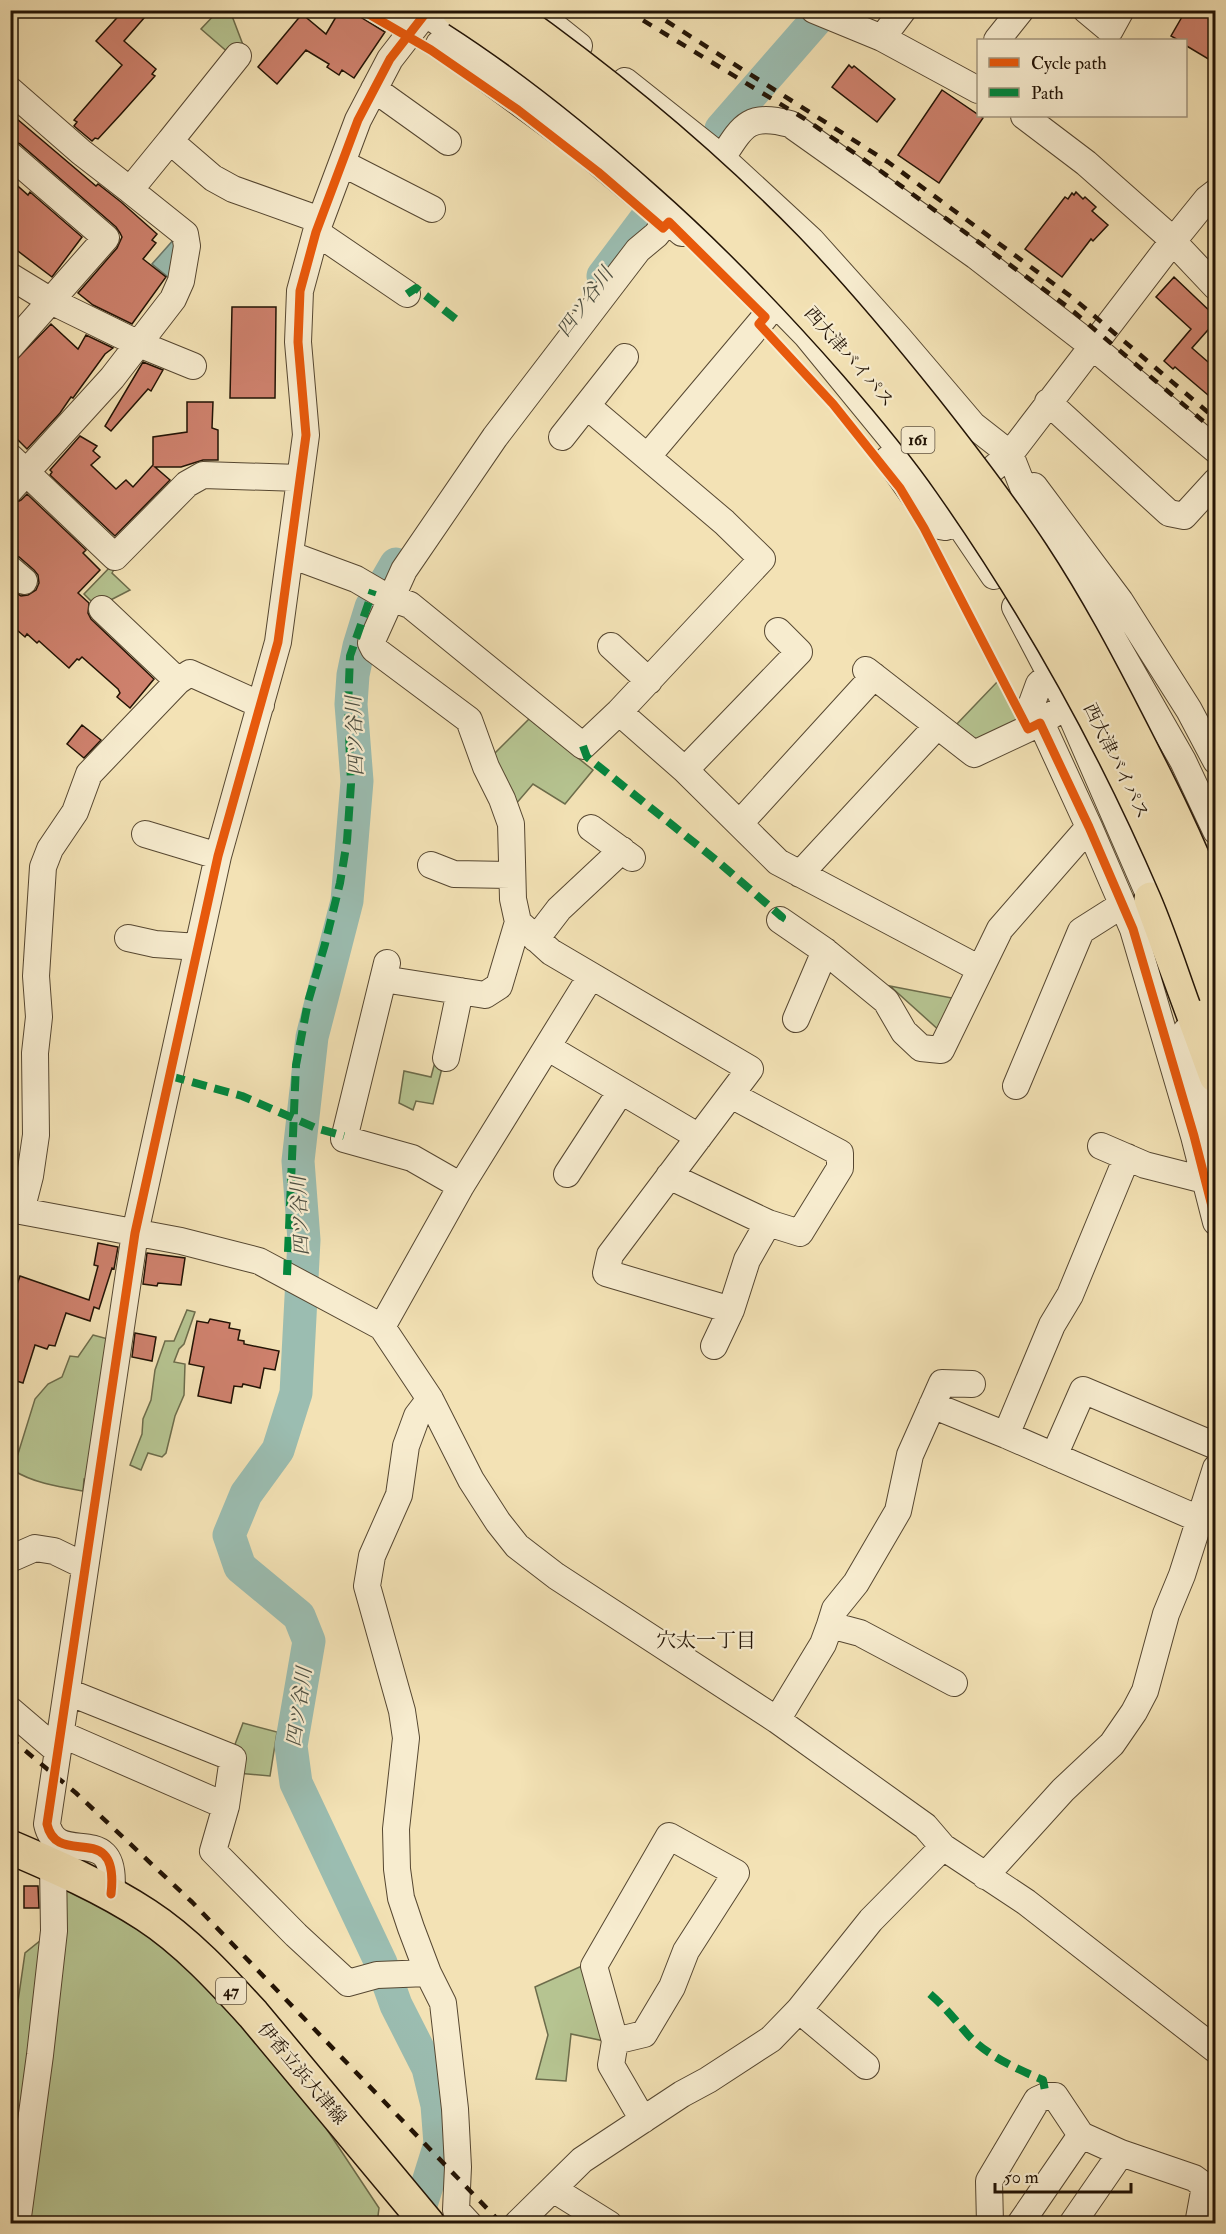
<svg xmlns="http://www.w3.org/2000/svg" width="1226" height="2234" viewBox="0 0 1226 2234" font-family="'IM FELL Double Pica','Noto Serif JP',serif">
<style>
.green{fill:#b6c491;stroke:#6c6c4b;stroke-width:1.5}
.water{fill:#9bbdb1;stroke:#6b796c;stroke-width:1.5}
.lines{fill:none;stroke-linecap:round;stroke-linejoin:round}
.river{stroke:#9bbdb1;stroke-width:33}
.building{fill:#ce816d;stroke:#221305;stroke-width:1.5}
.minor-casing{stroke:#564731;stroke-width:28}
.major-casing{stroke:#221305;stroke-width:36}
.highway-casing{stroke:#221305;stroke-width:36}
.minor{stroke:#f7eccf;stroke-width:26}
.major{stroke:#f3e2b5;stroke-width:33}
.highway{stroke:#f3e2b5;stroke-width:33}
.rail{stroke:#221305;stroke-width:4.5;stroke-dasharray:10 10;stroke-linecap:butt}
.highway-bridge-casing{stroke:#221305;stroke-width:36;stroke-linecap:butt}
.highway-bridge{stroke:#f3e2b5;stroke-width:33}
.quiet{stroke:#00873e;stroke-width:8;stroke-dasharray:15 8;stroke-linecap:butt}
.cycleway-casing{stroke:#f7eccf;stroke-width:13}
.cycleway{stroke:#e8590c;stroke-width:9}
.labels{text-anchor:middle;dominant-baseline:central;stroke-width:4.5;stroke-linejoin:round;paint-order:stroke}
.shield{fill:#f7eccf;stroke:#625442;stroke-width:1.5}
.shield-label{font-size:16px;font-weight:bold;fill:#221305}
.street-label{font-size:18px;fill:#221305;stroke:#f7eccf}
.water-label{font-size:20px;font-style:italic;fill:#4c4e41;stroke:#f7eccf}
.neighbourhood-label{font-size:20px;fill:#221305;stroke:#f7eccf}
</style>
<rect width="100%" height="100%" fill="#f3e2b5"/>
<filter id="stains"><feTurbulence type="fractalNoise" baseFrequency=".00333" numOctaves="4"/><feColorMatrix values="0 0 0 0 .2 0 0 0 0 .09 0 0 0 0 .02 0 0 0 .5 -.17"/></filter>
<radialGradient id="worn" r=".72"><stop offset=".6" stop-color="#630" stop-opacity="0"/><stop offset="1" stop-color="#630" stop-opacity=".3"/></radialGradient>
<!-- green -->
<path class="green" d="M223,11H228L232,16L248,58L230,54L201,29L217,12L219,14Z
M114,563L116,566L112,573L130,590L97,607L84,594Z
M999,680L1020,722L975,748L954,727Z
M529,719L593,770L565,804L533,784L515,805L492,756Z
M890,986L957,999L941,1032Z
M435,1062L443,1064L433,1104L416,1101L413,1110L399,1103L404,1071L431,1077Z
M187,1310L195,1312L184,1344L179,1349L174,1362L185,1364L184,1395L175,1416L166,1453L162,1457L148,1453L141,1470L130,1465L142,1434L143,1419L151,1400L155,1370L165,1341H174Z
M93,1335L108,1339L90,1479H84L83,1491C60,1487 33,1483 13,1470L35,1399L48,1384L62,1377L70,1356L78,1357Z
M243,1723L277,1732L270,1776L237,1773L234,1747Z
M63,1888L110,1912L153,1939L217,1993L318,2116L379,2208L377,2224H21Z
M46,1936L11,2219V2050L25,1953Z
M584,1965L604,2041L571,2034L566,2081L536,2079L548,2035L535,1987Z"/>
<!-- water -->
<path class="water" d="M176,237L173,281L152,264Z"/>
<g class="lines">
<!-- river -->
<path class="river" d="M721,129L825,10
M603,276L645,220
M396,564L371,607L359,646L353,675L351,704L357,781L347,901L312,1037L298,1161L304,1240L296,1393L278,1450L246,1494L229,1535L240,1567L299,1616L309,1641L291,1746L296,1783L381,1963L396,2005L428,2068L437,2105L440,2144L415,2224"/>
</g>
<!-- building -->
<path class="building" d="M124,10H151L124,41L156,69L152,74L155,76L121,114L98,139L95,138L92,141L74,126L77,122L74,120L122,65L96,41Z
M340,10H348L358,17L359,16L385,32L354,78L342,70L339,75L327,67L329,64L306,50L277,84L258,67L302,14L326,34Z
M1186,10H1215V63L1185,45V40H1178L1171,36Z
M849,65L852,68L854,66L895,99L877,122L832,87Z
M942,90L983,118L939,183L898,155Z
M10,113L96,186L98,184L121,202L157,234L152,240L156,243L143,259L166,277L132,324L93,305L78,293L117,248L122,237L120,233L116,227L20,144L10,139Z
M11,180L28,195L30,192L82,237L52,277L10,245Z
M1076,192L1083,199L1085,197L1096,207L1092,211L1108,225L1093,241L1091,239L1062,277L1025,249L1065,197L1068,199L1072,193L1074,195Z
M1174,277L1215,316V322L1192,348L1215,368V401L1175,367L1173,369L1164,361L1191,329L1156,297Z
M232,307H276L275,398H230Z
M51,324L78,349L86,335L113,348L105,354L73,398L71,397L60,413L27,449L10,432V366Z
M143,362L163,370L151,391L148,389L111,431L105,426Z
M187,402H213L212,428L218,430V460H203L181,467H155L170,480L115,536L50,475L52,472L50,470L80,436L97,446L93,451L100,457L91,465L116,489L126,480L133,487L153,465V437L187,432Z
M27,494L86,550L83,553L100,570L78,593L89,603L88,613L91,619L154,679L130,708L117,697L120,693L118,689L82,657L79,660L77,659L69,668L39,641L37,643L27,634L25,637L10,624V589L21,596L28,595L36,590L39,583L38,575L34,570L19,557L10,554V505L21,500Z
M82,725L101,740L84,758L67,744Z
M98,1243L118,1247L114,1269L112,1268L99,1309L94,1307L90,1321L66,1313L55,1346L49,1345L47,1349L35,1345L23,1383L10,1379V1304L20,1276L89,1300L98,1266L94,1265Z
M147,1253L185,1258L181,1285L158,1283L157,1286L143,1284Z
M210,1319L230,1323L229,1328L240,1330L238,1340L244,1341V1344L279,1351L275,1370L264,1368L260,1388L243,1384L242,1387L234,1386L231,1403L198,1396L204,1367L189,1364L197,1321L208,1323Z
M135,1333L156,1337L152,1361L132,1357Z
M24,1886H38L39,1908H24Z"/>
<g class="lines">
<!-- minor casing -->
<g class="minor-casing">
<path id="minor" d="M382,10L393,17
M420,10L498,62L581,124L680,206L807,336L948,508L994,576
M534,10L579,46
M814,10L882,38L978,90
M1086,10L1110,30L1121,10
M882,38L903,10
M997,40L1021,10
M439,44L582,149L682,233
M238,56L170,141L213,178L233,189L320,220
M625,81L722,158L811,240L898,337L973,425L1010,454L1032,510L1108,630L1183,761L1216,831
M374,89L448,142
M10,90L81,152L130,190L170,141
M1024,116L1086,163L1164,232L1216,287
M10,155L106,238L10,347
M722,158C743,125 749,113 790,124L976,256L1092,346L1216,450
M342,163L432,209
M680,206L656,235L638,250L495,437L404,570L371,643L374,649L469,720L486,767L502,799L511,824L513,899L518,922L551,952L750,1069L610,1255L606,1273L731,1310
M316,232L407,294
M10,276L51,301L139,344L193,366
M1048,402L1169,513L1184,516L1216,481
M562,437L625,357
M648,456L765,317
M10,457L115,557L187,484L203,475L300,478
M888,459L934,525L945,527L958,523
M1034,486L1120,601L1189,710L1216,761
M10,490L112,378L173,299L181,281L187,246L185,234L130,190
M967,491L1010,454L1173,241L1207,199L1216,192
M291,555L356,579L385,596L410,605L583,746L619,712L762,559L724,522L587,406
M10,569L24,581
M1015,607L1067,706L1151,899L1156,917
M102,609L178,681
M611,646L649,681
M866,670L974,754L1040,723L1055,713
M1050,674L1039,684L1032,703L1089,827L1133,929L1194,1136L1216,1222
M619,712L685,770L778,862L980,969
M685,770L799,652L778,631
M740,823L874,676
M591,828L632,858
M145,834L218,856
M431,865L454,874L512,875
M800,874L937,726
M780,920L825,951L886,1001L904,1032L921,1048L941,1050L1000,929L1089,827
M128,938L155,944L198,947
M536,939L559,909L622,850
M387,963L344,1139L412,1158L461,1186
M383,979L485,995L499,986L518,922
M796,1019L825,951
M1186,1031L1216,1146
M547,1047L699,1137
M446,1058L460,991
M1016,1086L1081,931L1122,905
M1101,1146L1145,1165L1204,1180
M567,1174L621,1091
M669,1176L768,1223L800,1233L840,1168V1153L731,1095
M10,1209L181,1241L259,1261L382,1327L430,1399L471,1480L498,1522L517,1546L556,1576L777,1720L925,1826L943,1847L1026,1902L1216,2050
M21,1211L30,1176L36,1135L35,1053L39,1017L36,976L43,867L50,849L75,812L89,774L178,681L190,673L261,705
M382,1327L461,1186L591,976
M714,1346L731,1310L747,1260L768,1223
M430,1399L417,1416L406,1446L399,1495L372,1556L367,1586L402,1711L406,1738L396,1829L397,1869L401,1898L411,1928L428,1973L443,2003L455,2109L458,2167L456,2210L469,2224
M932,1405L1006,1435L1199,1519
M1006,1435L1052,1325L1070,1295L1127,1157
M1054,1456L1083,1390L1216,1446
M10,1559L35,1548L54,1551L85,1566
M830,1625L835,1609L856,1583L898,1511L910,1455L942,1383L972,1384
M68,1692L233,1758L226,1806L213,1851L296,1935L348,1983L377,1975L428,1973
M10,1710L58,1751
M777,1720L823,1644L830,1625L860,1633L954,1683
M61,1734L226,1806
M985,1876L1063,1790L1112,1744L1134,1712L1145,1691L1166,1614L1182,1575L1216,1468
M111,1894C120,1817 57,1870 47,1824L135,1233L218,856L278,642L306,435L298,342L300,291L316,232L358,120L390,59L428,10
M799,2010L866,2066
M615,2041L644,2034L672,1987L686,1951L736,1873L669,1836L594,1966L615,2041L611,2065L643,2120
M553,2189L609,2224
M17,2224L40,2055L54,1931L53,1865
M517,2224L582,2160L682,2094L708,2080L771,2039L799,2010L871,1920L943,1847
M990,2224L989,2181L1037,2100L1046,2096H1055L1081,2135L1121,2153L1194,2178L1205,2186L1198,2224
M1020,2224L1081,2135
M1072,2224L1121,2153"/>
</g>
<!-- major casing -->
<g class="major-casing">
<path id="major" d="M10,1847C57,1867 103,1887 146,1915C186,1941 221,1979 253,2014L428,2224"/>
</g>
<!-- highway casing -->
<g class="highway-casing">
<path id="highway" d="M1151,899L1216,1076"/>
</g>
<!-- minor -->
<use href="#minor" class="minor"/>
<!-- major -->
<use href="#major" class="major"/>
<!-- highway -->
<use href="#highway" class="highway"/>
<!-- rail -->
<path class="rail" d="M626,10L805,119L882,172L1068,307L1216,432
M649,10L888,162L1073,298L1216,419
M10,1738L76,1793L192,1902L502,2224"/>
<!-- highway-bridge casing -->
<g class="highway-bridge-casing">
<path id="highway-bridge" d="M458,10C533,58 603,115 669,174C736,233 797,297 856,364C889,402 922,441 951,483C1040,610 1115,745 1176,887C1191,922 1203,959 1216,995
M504,10C604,81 700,160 786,248C835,299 880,353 924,408C962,456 999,504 1032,554C1067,607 1096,662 1125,718C1158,782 1191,847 1216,915"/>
</g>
<!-- highway-bridge -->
<use href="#highway-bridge" class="highway-bridge"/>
<!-- quiet -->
<path class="quiet" d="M815,11L816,10
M407,294L416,288L457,320
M583,746L587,757L716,860L782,917L780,920
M170,1076L242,1096L316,1128L344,1136
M287,1275L296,1065L308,1002L325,944L340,883L347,841L351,784L348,708L350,656L373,590
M930,1994C945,2007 956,2021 969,2036C988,2056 1017,2069 1043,2080L1046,2096"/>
<!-- cycleway casing -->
<g class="cycleway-casing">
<path id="cycleway" d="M362,10L431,50L518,110L598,172L663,228L669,222L765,317L759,324L833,404L900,488L924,528L1028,729L1040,723L1089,827L1133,929L1194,1136L1216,1222
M111,1894C120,1817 57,1870 47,1824L135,1233L218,856L278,642L306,435L298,342L300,291L316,232L358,120L390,59L428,10"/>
</g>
<!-- cycleway -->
<use href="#cycleway" class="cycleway"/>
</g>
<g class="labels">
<!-- shield labels -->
<g class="shield">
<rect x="901.5" y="427" width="33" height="26" rx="4.5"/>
<rect x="216" y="1978" width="30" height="26" rx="4.5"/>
</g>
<g class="shield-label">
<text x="918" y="440">161</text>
<text x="231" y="1991">47</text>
</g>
<!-- street labels -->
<g class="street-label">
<text transform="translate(849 357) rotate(49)">西大津バイパス</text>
<text transform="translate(1116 761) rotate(64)">西大津バイパス</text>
<text transform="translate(302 2074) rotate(50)">伊香立浜大津線</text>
</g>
<!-- water labels -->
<g class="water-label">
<text transform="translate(585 302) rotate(-54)">四ツ谷川</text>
<text transform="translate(355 736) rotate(-92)">四ツ谷川</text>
<text transform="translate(300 1216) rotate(-93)">四ツ谷川</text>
<text transform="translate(299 1707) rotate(-82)">四ツ谷川</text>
</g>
<!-- neighbourhood labels -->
<g class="neighbourhood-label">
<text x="706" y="1640">穴太一丁目</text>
</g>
</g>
<!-- margin -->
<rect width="1226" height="2234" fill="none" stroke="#f3e2b5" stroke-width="36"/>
<rect x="12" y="12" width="1202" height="2210" fill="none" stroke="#221305" stroke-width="3"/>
<rect x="18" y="18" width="1190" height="2198" fill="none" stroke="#221305" stroke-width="1.5"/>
<!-- legend -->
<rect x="977" y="39" width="210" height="78" fill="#f7eccf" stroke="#a2957e" stroke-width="1.5"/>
<rect x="989" y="58" width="30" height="9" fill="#e8590c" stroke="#a2957e" stroke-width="1.5"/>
<text x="1031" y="69" font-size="18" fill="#221305">Cycle path</text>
<rect x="989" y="88" width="30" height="9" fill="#00873e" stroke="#a2957e" stroke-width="1.5"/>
<text x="1031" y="99" font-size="18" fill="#221305">Path</text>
<!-- scale -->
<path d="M995 2183v9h136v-9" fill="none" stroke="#221305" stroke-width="3"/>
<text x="1004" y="2183" font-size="18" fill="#221305" stroke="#f7eccf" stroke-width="4.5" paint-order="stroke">50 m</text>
<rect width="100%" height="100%" filter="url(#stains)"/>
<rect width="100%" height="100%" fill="url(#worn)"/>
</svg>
